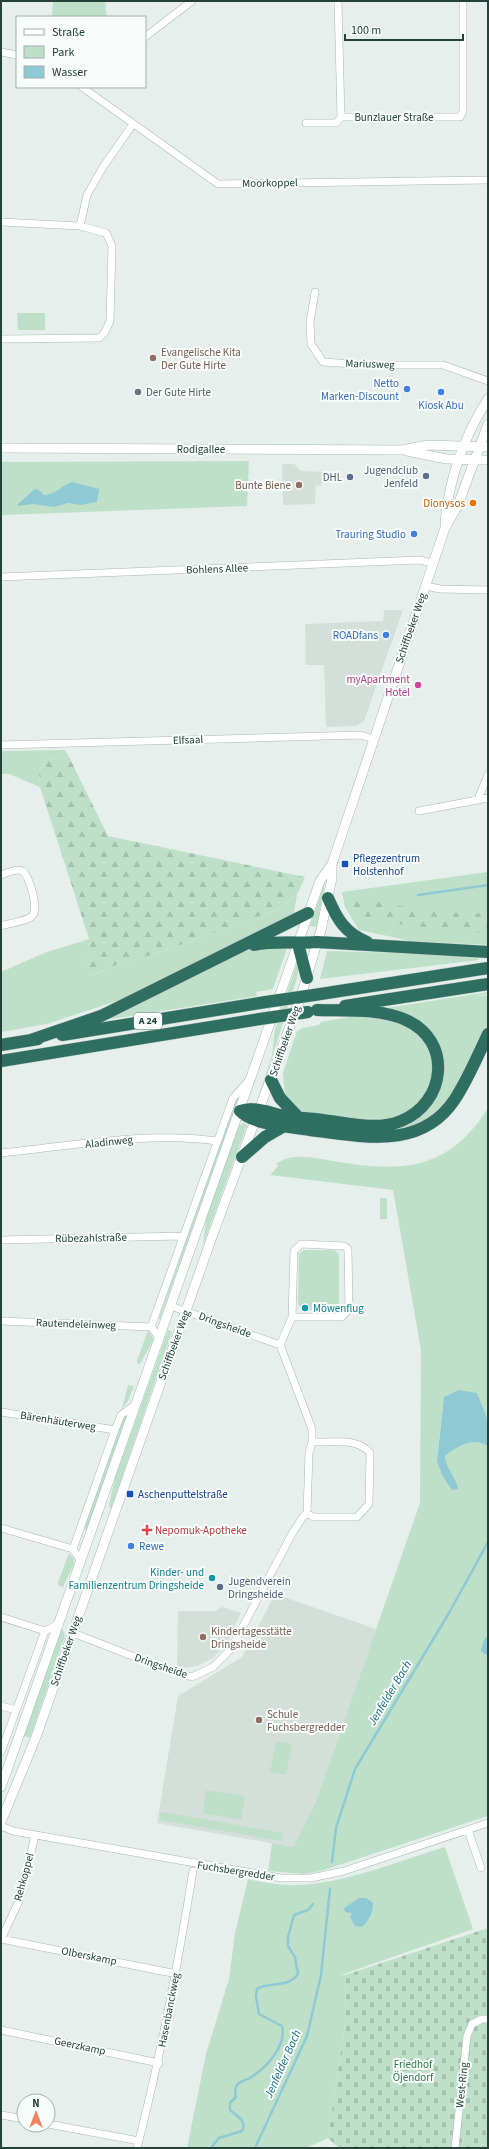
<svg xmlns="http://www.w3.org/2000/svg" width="489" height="2149" viewBox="0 0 489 2149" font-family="'Source Sans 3',sans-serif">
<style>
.built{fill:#d4dfda}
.green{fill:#bfe0c8}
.forest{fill:url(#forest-firs)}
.cemetery{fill:url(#cemetery-stones)}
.water{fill:#8ec9d4}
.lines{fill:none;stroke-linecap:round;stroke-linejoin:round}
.stream{stroke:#8ec9d4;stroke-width:2.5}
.street-casing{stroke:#a8b8b2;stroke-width:8}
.secondary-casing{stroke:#a4bbb3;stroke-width:10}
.highway-casing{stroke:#c2cac8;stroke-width:13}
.street{stroke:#fff;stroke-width:7}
.secondary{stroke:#fff;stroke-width:9}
.highway{stroke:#2f6f62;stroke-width:12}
.highway-bridge-casing{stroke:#c2cac8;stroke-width:13;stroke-linecap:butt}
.highway-bridge{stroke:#2f6f62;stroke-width:12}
.education-dot{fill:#8d6e63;stroke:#f7fbf9;stroke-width:1.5}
.shop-dot{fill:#3f7fe0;stroke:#f7fbf9;stroke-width:1.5}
.worship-dot{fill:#6b7280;stroke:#f7fbf9;stroke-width:1.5}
.service-dot{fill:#5c6f8a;stroke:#f7fbf9;stroke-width:1.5}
.food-dot{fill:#e8710a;stroke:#f7fbf9;stroke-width:1.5}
.hotel-dot{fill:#d1479c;stroke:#f7fbf9;stroke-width:1.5}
.transit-dot{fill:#1a4fb4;stroke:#f7fbf9;stroke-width:1.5}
.culture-dot{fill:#0f9aa8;stroke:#f7fbf9;stroke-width:1.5}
.health-dot{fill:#e0444e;stroke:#f7fbf9;stroke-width:1.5}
.labels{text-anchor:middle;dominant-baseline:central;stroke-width:4;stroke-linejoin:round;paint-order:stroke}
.shield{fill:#f7fbf9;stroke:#637a73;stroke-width:1}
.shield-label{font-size:10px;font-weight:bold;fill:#24423a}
.street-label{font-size:11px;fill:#24423a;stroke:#f7fbf9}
.education-label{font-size:11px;fill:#785e54;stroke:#f7fbf9;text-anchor:start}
.shop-label{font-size:11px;fill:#366cbe;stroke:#f7fbf9;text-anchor:end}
.worship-label{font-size:11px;fill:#5b616d;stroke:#f7fbf9;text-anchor:start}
.service-label{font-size:11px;fill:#4e5e75;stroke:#f7fbf9;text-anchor:end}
.food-label{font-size:11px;fill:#c56008;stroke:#f7fbf9;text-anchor:end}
.hotel-label{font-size:11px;fill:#b23c85;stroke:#f7fbf9;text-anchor:end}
.transit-label{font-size:11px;fill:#164399;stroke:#f7fbf9;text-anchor:start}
.culture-label{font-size:11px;fill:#0d838f;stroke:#f7fbf9;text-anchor:start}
.health-label{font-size:11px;fill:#be3a42;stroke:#f7fbf9;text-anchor:start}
.park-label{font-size:11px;fill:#2d7a4b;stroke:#f7fbf9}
.water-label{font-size:12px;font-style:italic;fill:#1c6f80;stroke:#f7fbf9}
</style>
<defs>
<pattern id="forest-firs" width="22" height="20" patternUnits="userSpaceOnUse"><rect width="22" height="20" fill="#bfe0c8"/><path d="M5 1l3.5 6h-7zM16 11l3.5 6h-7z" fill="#a4c1ad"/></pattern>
<pattern id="cemetery-stones" width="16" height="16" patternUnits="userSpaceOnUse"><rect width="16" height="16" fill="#bfe0c8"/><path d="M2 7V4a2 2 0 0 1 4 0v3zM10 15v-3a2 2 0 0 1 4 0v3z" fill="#a4c1ad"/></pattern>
</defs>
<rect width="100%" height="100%" fill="#e6efeb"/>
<!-- built -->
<path class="built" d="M282,464H294L301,471L325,472V483H321V486H317L316,483L315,504L283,505Z
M384,610H403L364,721L356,726L326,727L324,665H306L305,624L383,621Z
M275,1594L376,1629L316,1801L293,1847L157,1823L178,1696L242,1657Z
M222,1607L241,1613L225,1646L213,1658L197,1666L183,1668L177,1666L178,1611H215Z"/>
<!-- green -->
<path class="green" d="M53,1H105L107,17H52Z
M17,313H45V330H18Z
M249,461L247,506L3,515L1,518V462Z
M65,750L69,757L47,759L39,771L40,787L9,774H1V751Z
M488,872V945L411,941L359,930L345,907L342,892Z
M325,882L317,927L310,926Z
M297,895L293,917L126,998L47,1024L1,1032V972L44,953L89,939L90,949L85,959L91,976L110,967L164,951L279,909Z
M256,948H287L273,989L256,992L257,996L98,1021L238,954Z
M327,951L477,955L479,960L320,979Z
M297,963L299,969L297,978C283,1020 272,1062 257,1103L272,1055L275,1029Z
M488,992V994L471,996L488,995V1025L454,1092L435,1116L405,1130L361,1129L429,1105L437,1047L387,1008Z
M349,1017C369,1017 390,1017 408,1027C441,1046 440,1094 407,1112C387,1123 362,1120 341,1117C330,1116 308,1116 299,1112C293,1109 287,1101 283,1097L285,1094L283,1073L297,1031L303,1028L319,1025L321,1022Z
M237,1096L239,1097L160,1319L159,1318Z
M488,1108V1421L482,1409L443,1406L437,1460L458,1484L446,1466L445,1456C458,1446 472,1437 488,1446V1636L485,1656L488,1657V1816L321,1871L305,1874L268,1871L272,1843L293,1847L316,1801L420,1503L421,1350L393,1190L270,1175L278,1166L276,1164C293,1152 314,1158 333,1161C400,1173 449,1171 488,1108Z
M243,1123L247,1125L203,1245L206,1219L238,1127Z
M380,1198H387V1219H380Z
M304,1250H334L339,1254V1305L333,1310H302L298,1304L299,1254Z
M148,1330L154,1339L140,1364H138L137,1361Z
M168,1330L172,1332L111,1509L109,1505L115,1478Z
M128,1385L134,1386L128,1401L122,1409Z
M124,1415L128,1416L87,1530L84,1528Z
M69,1553L74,1559V1564L63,1587L59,1586L58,1582Z
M62,1628L65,1636L30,1738L24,1736Z
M276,1741L292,1744L286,1775L270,1772Z
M206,1790L245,1796L241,1820L203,1813Z
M161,1812L283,1833L282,1841L160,1820Z
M445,1847L473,1929L341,1975H345L346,2017L328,2138L306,2148H187L206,2054L229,1979L235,1933L248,1879C265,1883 283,1886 300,1885C346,1883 401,1860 445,1847Z"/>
<!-- forest -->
<path class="forest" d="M69,757L108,836L305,877L297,895L279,909L164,951L110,967L90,976L85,959L90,949L89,939L40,787L39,771L47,759Z
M359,900L385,903L424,911L488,914V934L379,922L356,915L352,904Z"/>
<!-- cemetery -->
<path class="cemetery" d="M488,1928V2148H339L328,2138L346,2017L345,1975Z"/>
<!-- water -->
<path class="water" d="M72,482L99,489L97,502L81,505L68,503L54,507L33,504L18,506V504L35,489L39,490L44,495C58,494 60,486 72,482Z
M459,1390L477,1393L488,1421V1446C472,1437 458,1446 445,1456C446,1471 457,1477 458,1489L452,1490L442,1475L437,1461L444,1397Z
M488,1636V1657L481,1651L484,1640Z
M359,1898H366L373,1903C373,1912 369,1922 361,1927L355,1926L350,1917L352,1913L345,1912L344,1908Z"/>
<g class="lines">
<!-- stream -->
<path class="stream" d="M418,895L488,885
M332,1862L336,1828L355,1769L449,1613L488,1542
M211,2148L219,2138L242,2131C247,2121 238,2117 230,2110V2103L236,2097C235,2093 234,2089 237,2085C240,2081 246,2080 250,2078C266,2068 287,2046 282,2026L259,2014L256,1996L257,1989C270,1981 287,1989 298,1974L295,1957L288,1946V1937L294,1915L308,1910L313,1904
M255,2148L307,2036L321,1975L330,1889"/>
<!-- street casing -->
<g class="street-casing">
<path id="street" d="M338,1L341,117
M145,37L192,1
M1,52L17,55
M82,87L218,184L488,180
M306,123H336L341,117H460L463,111V1
M1,222L80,226L106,233L112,246L110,321L105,332L99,338L1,339
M80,226L87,195L103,167L133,124
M315,292L310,322L311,344L323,362L369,365H443L488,381
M1,577L419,560L433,563
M426,586L440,589L488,590
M1,745L360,735L374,739
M478,799L488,775
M419,811L488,798
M1,875C7,873 17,868 22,871C30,875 40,912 31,917C23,922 10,923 1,926
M1,1153C71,1146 147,1131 217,1141
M1,1240L182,1236
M1,1321L151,1327
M160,1338L151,1327L233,1098L250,1079
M280,1345L292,1317L294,1251L301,1244L344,1246L348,1249L349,1309L342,1317H292
M1,1412L115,1430
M307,1513L313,1517H357L369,1504L370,1453C358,1437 331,1443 312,1442
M1,1528L73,1549
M81,1561L73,1549L115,1430L121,1415L136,1404
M1,1617L45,1631
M73,1633L163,1668L192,1677L213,1667L231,1649L293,1532L303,1517L307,1513L309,1453L312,1442V1429L280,1345L171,1306
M1,1706L16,1710
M1,1752L45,1631L59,1624
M1,1826L13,1831L281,1878H311L344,1871L488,1823
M468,1830L481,1868
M1,1939L177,1974
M1,1939L19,1901L35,1836
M1,2030L159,2063
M1,2115L24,2119
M48,2124L139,2141
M137,2148C161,2056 178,1964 193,1871
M455,2148L467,2036L472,2024L482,2019H488"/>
</g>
<!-- secondary casing -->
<g class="secondary-casing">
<path id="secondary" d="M1,448L402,450L428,445L488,447
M407,451L447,459L488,460
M445,525C448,481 464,436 488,399
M1,1787L320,881L332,864L445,528L458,505L488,424
M1,1822L36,1737L213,1234L300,999L321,930L332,878V864"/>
</g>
<!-- highway casing -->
<g class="highway-casing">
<path id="highway" d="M328,898C337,919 345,933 367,942
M298,944L307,978
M254,945C276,940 296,944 317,942L488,952
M314,995L488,968
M345,1006L488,984
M62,1035L266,1002
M31,1040L101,1016L308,913
M1,1045L38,1039
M1,1061L260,1019
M271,1080L280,1098L298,1117
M240,1111C255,1106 269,1113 284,1116C297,1118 310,1118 323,1120C348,1123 377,1131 401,1121C446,1103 453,1041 406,1020C379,1008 346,1011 317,1010
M240,1111C253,1125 291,1127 310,1130C362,1136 421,1151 455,1099C468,1079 478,1055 488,1034
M242,1157L265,1137L284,1126"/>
</g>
<!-- street -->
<use href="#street" class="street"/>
<!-- secondary -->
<use href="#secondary" class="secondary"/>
<!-- highway -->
<use href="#highway" class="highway"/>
<!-- highway-bridge casing -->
<g class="highway-bridge-casing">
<path id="highway-bridge" d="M266,1002L314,995
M260,1019L308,1012"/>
</g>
<!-- highway-bridge -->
<use href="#highway-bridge" class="highway-bridge"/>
</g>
<!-- markers -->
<g class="education-dot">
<circle cx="153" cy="358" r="4"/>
<circle cx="299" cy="485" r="4"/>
<circle cx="203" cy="1637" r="4"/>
<circle cx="259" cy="1720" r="4"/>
</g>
<g class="shop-dot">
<circle cx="407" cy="389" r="4"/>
<circle cx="441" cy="392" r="4"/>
<circle cx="414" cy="534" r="4"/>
<circle cx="386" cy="635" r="4"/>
<circle cx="131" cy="1546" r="4"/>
</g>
<circle class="worship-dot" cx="138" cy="392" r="4"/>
<g class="service-dot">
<circle cx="426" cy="476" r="4"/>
<circle cx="350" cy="477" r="4"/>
<circle cx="220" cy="1587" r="4"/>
</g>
<circle class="food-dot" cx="473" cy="503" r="4"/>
<circle class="hotel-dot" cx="418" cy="685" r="4"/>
<g class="transit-dot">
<rect x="341" y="860" width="8" height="8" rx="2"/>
<rect x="126" y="1490" width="8" height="8" rx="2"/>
</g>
<g class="culture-dot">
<circle cx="305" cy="1308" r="4"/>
<circle cx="212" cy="1578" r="4"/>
</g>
<path class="health-dot" d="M145 1524h4v4h4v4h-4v4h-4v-4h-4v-4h4z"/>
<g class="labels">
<!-- shield labels -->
<rect class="shield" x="134" y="1013" width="28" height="16" rx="3"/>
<g class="shield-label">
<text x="148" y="1021">A 24</text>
</g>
<!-- street labels -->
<g class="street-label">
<text x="394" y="117">Bunzlauer Straße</text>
<text transform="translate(270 183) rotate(-1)">Moorkoppel</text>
<text transform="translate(370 364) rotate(2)">Mariusweg</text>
<text x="201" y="449">Rodigallee</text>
<text transform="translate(217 569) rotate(-2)">Bohlens Allee</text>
<text transform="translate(411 628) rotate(-71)">Schiffbeker Weg</text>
<text transform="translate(188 740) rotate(-2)">Elfsaal</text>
<text transform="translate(285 1041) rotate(-71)">Schiffbeker Weg</text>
<text transform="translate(109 1142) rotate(-6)">Aladinweg</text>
<text transform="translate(91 1238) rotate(-1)">Rübezahlstraße</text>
<text transform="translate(76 1324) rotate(2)">Rautendeleinweg</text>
<text transform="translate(225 1325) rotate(20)">Dringsheide</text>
<text transform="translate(174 1345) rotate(-70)">Schiffbeker Weg</text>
<text transform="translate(58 1421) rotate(9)">Bärenhäuterweg</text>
<text transform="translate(66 1651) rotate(-71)">Schiffbeker Weg</text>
<text transform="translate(161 1666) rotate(19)">Dringsheide</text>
<text transform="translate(236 1871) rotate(9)">Fuchsbergredder</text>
<text transform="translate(24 1877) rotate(-75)">Rehkoppel</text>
<text transform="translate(89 1956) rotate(11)">Olberskamp</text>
<text transform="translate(169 2010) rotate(-79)">Hasenbanckweg</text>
<text transform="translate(80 2046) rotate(12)">Geerzkamp</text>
<text transform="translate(462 2085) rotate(-84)">West-Ring</text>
</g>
<!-- education labels -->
<g class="education-label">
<text x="161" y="352">Evangelische Kita<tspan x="161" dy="13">Der Gute Hirte</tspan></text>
<text x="291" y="485" text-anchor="end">Bunte Biene</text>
<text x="211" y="1631">Kindertagesstätte<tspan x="211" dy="13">Dringsheide</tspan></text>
<text x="267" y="1714">Schule<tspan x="267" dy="13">Fuchsbergredder</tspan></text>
</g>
<!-- shop labels -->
<g class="shop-label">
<text x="399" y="383">Netto<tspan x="399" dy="13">Marken-Discount</tspan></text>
<text x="441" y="405" text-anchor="middle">Kiosk Abu</text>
<text x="406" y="534">Trauring Studio</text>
<text x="378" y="635">ROADfans</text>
<text x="139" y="1546" text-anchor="start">Rewe</text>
</g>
<!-- worship labels -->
<g class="worship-label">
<text x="146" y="392">Der Gute Hirte</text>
</g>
<!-- service labels -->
<g class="service-label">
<text x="418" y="470">Jugendclub<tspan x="418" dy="13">Jenfeld</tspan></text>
<text x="342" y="477">DHL</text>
<text x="228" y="1581" text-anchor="start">Jugendverein<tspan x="228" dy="13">Dringsheide</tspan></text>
</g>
<!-- food labels -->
<g class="food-label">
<text x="465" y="503">Dionysos</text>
</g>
<!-- hotel labels -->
<g class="hotel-label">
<text x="410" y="679">myApartment<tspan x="410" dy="13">Hotel</tspan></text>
</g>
<!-- transit labels -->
<g class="transit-label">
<text x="353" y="858">Pflegezentrum<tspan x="353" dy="13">Holstenhof</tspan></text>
<text x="138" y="1494">Aschenputtelstraße</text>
</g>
<!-- culture labels -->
<g class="culture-label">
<text x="313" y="1308">Möwenflug</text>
<text x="204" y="1572" text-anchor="end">Kinder- und<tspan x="204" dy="13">Familienzentrum Dringsheide</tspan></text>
</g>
<!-- health labels -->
<g class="health-label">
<text x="155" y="1530">Nepomuk-Apotheke</text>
</g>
<!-- park labels -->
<g class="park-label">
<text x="413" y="2064">Friedhof<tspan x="413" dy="13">Öjendorf</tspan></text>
</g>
<!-- water labels -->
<g class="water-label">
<text transform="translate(390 1693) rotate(-59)">Jenfelder Bach</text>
<text transform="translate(283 2064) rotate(-66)">Jenfelder Bach</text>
</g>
</g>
<!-- border -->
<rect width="489" height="2149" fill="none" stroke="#24423a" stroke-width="4"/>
<!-- legend -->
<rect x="16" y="16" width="130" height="72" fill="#f7fbf9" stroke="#a3b1ad"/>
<rect x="24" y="29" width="20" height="6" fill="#ffffff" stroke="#a3b1ad"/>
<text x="52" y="36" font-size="12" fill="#24423a">Straße</text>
<rect x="24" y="46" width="20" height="12" fill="#bfe0c8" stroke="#a3b1ad"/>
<text x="52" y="56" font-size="12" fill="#24423a">Park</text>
<rect x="24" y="66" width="20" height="12" fill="#8ec9d4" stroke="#a3b1ad"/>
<text x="52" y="76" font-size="12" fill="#24423a">Wasser</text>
<!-- north arrow -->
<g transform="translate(36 2113)"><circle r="19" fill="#f7fbf9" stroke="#a3b1ad"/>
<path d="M0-3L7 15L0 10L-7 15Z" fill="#f4845f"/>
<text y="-6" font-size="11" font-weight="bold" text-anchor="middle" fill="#24423a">N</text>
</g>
<!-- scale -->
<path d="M345 34v6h118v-6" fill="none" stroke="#24423a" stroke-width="2"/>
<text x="351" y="34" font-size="12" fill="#24423a" stroke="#f7fbf9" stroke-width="3" paint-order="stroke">100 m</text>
</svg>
